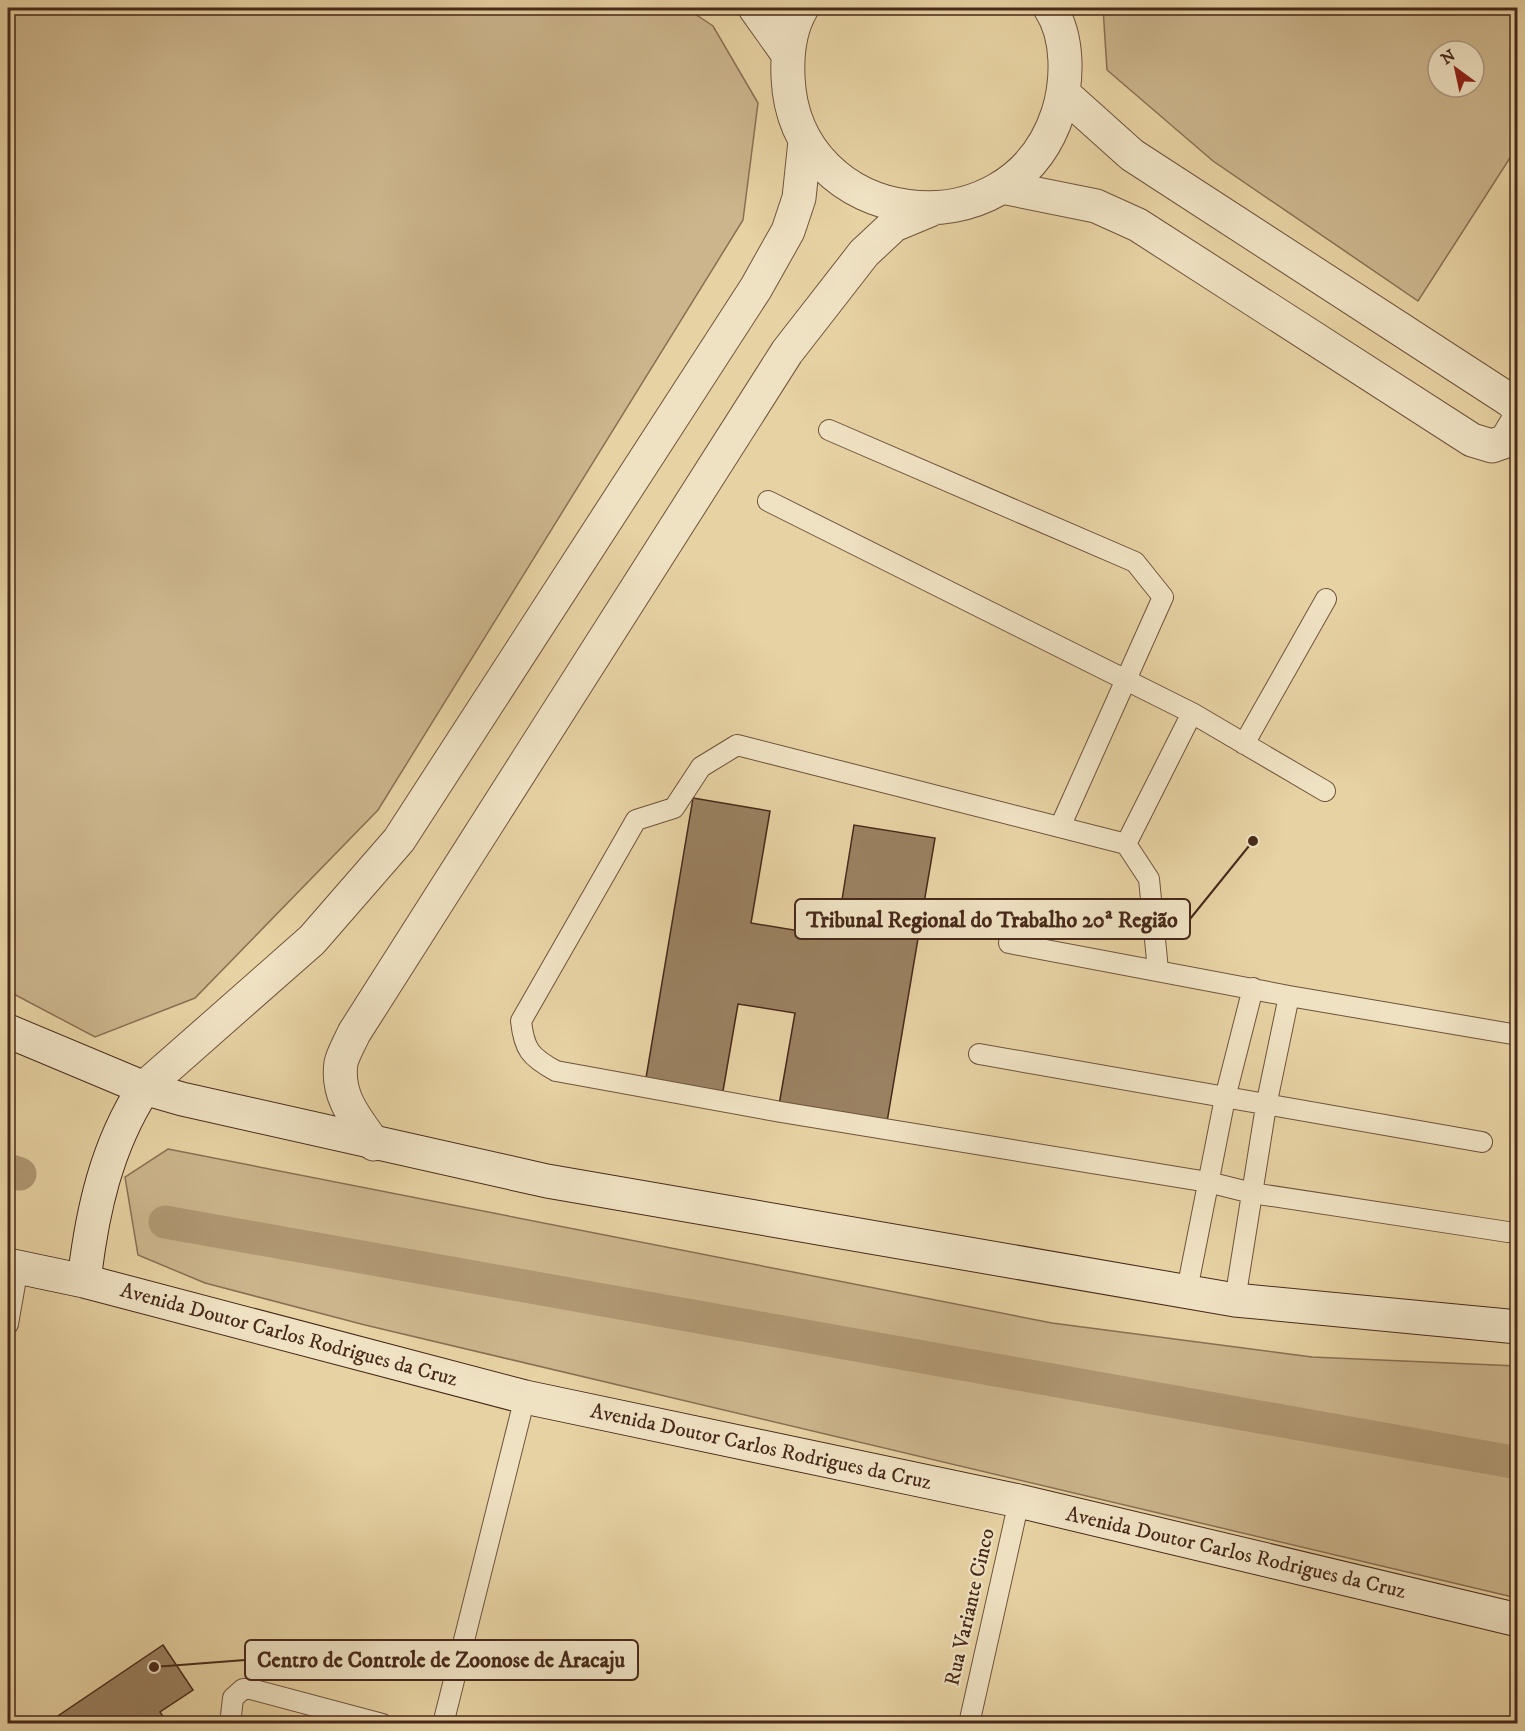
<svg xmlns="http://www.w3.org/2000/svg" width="1525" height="1731" viewBox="0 0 1525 1731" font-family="'IM FELL DW Pica',serif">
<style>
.green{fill:#ccb58c;stroke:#8a6f53;stroke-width:1.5;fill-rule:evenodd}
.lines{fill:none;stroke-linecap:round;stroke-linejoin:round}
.canal{stroke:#b19974;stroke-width:33}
.building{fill:#9a8161;stroke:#47291a;stroke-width:1.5}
.lane-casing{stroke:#6f533c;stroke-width:22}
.street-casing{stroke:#6f533c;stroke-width:35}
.secondary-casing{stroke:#47291a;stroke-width:35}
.lane{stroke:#efe2c3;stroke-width:20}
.street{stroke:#efe2c3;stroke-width:33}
.secondary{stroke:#efe2c3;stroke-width:33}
.labels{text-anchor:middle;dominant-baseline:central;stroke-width:4.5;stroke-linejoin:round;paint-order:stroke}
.street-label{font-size:21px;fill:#47291a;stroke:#efe2c3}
.leader{fill:none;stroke:#47291a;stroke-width:2}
.callout-dot{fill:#47291a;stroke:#efe2c3;stroke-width:2}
.callout{fill:#efe2c3;stroke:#47291a;stroke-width:2}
.callout-label{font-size:22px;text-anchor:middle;font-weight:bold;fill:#47291a}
</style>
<rect width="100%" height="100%" fill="#e7d2a3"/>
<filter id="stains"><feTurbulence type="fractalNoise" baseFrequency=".00333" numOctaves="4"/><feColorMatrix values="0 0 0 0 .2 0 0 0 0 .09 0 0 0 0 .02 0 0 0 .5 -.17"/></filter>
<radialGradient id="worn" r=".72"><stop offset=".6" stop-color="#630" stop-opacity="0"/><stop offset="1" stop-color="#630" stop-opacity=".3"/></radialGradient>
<!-- green -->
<path class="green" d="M8,8H686L713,26L758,103L743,220L378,810L195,998L95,1037L8,991Z
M1103,8H1517V147L1418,301L1213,161L1107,70ZM1438,51H1474V87H1438Z
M168,1149L1052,1323L1312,1357L1517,1366V1598L365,1325L205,1283L138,1255L125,1177Z"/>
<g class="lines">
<!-- canal -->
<path class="canal" d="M8,1170L20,1174
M165,1222L1518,1463"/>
</g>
<!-- building -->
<path class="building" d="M693,798L770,811L751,923L836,937L854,825L935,838L887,1122L779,1105L795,1013L738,1004L722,1097L645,1084Z
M1518,1212V1243L1512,1242Z
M163,1645L193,1690L160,1712L168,1724H46Z"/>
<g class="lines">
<!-- lane casing -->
<g class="lane-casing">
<path id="lane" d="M829,430L1135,562L1163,597L1060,827
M768,501L1192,713L1325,791
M1244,744L1326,599
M1126,844L1192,713
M1009,943L1289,996L1518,1035
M1158,970L1149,879L1126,844L737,745L701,767L674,808L636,820L521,1021C524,1049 530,1057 556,1071L781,1112L1208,1182L1252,1193L1508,1232
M979,1054L1482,1142
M1187,1290L1225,1098L1253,988
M1235,1300L1266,1106L1289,996
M8,1324L18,1267
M230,1724L233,1698L243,1689H251L382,1724
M443,1724L525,1397
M969,1724L1019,1501"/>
</g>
<!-- street casing -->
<g class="street-casing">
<path id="street" d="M755,8L787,53
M802,8C790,28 787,54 788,77C794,229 1011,258 1058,113C1068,81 1069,37 1050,8
M1064,94L1132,155L1511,401L1518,408
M1002,187L1096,206L1138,225L1472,440L1492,446L1506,441L1518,421
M144,1088L312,940L399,840L756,288L788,231L799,198L805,141
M374,1144C356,1119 336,1096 341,1063C343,1054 350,1042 354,1033L787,352L864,253L894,225L930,210"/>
</g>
<!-- secondary casing -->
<g class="secondary-casing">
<path id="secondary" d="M8,1031L144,1088L182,1099L547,1181L1235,1300L1518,1327
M8,1265L84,1281L525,1397L1019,1501L1518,1620
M84,1281C92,1212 106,1147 144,1088"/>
</g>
<!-- lane -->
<use href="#lane" class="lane"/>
<!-- street -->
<use href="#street" class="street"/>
<!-- secondary -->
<use href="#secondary" class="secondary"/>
</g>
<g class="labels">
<!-- street labels -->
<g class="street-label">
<text transform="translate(289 1335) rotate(15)">Avenida Doutor Carlos Rodrigues da Cruz</text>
<text transform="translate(761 1447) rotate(12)">Avenida Doutor Carlos Rodrigues da Cruz</text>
<text transform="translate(1236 1553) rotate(13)">Avenida Doutor Carlos Rodrigues da Cruz</text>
<text transform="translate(970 1607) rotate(-77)">Rua Variante Cinco</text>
</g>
</g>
<!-- callouts -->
<path class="leader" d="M1253 841L1190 919M154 1667L245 1660"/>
<g class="callout-dot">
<circle cx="1253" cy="841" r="6"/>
<circle cx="154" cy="1667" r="6"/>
</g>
<g class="callout">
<rect x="795" y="899" width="395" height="40" rx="6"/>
<rect x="245" y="1640" width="393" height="40" rx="6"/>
</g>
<g class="callout-label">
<text x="992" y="927">Tribunal Regional do Trabalho 20ª Região</text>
<text x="441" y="1667">Centro de Controle de Zoonose de Aracaju</text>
</g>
<!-- margin -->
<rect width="1525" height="1731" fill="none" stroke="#e7d2a3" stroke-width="30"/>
<rect x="9" y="9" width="1507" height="1713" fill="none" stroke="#47291a" stroke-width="3"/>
<rect x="15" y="15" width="1495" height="1701" fill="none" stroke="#47291a" stroke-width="1.5"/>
<!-- north arrow -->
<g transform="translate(1456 69) rotate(327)"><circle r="28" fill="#efe2c3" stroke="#ac987f" stroke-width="1.5"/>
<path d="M0-4.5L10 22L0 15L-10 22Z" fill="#8f2418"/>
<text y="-9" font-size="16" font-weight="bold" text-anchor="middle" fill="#47291a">N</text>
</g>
<rect width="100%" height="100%" filter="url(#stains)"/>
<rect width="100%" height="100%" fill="url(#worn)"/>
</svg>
